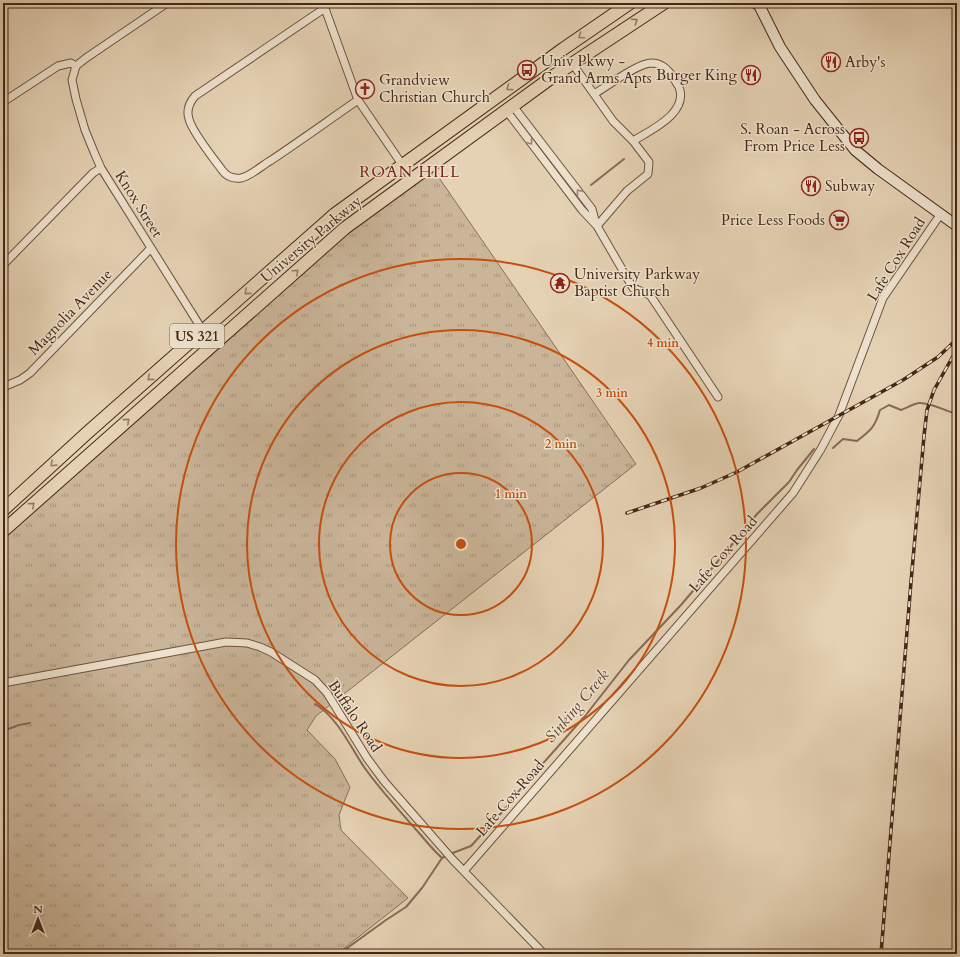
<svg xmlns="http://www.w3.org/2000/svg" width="960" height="957" viewBox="0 0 960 957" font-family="Cardo,serif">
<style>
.grass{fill:url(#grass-tufts);stroke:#886e58}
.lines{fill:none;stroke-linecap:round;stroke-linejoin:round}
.stream{stroke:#856b55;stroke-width:2}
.minor-casing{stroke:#6d523e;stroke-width:9}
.secondary-casing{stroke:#452717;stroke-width:12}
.trunk-casing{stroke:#452717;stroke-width:14}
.minor{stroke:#eee2ce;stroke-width:7}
.secondary{stroke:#eee2ce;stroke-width:10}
.trunk{stroke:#e5d2b4;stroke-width:12}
.rail-casing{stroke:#452717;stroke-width:3.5}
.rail{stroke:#eee2ce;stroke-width:2;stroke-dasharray:6;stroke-linecap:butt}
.oneway{stroke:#957c66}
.oneway2{stroke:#9a8472}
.ring{fill:none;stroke:#c74f0e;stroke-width:2}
.labels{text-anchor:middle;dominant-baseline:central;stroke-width:3;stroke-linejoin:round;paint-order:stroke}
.shield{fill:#eee2ce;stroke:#785f4e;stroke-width:1}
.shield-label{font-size:14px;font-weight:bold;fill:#452717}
.poi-label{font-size:15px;fill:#452717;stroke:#eee2ce;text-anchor:start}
.street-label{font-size:15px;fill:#452717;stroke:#eee2ce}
.neighbourhood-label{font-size:16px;letter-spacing:1px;fill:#7a1f14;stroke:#eee2ce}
.water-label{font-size:16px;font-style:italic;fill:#604331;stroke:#eee2ce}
.centre{fill:#c74f0e;stroke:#eee2ce;stroke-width:2}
.ring-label{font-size:12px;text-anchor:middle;font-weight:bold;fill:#c74f0e;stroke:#eee2ce;stroke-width:3;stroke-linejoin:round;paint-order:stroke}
</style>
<defs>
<pattern id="grass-tufts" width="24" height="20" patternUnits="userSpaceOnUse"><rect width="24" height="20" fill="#cab599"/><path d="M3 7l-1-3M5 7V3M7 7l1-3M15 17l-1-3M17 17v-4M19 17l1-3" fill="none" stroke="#a6937c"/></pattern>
</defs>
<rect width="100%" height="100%" fill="#e5d2b4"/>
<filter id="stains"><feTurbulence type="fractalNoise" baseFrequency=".005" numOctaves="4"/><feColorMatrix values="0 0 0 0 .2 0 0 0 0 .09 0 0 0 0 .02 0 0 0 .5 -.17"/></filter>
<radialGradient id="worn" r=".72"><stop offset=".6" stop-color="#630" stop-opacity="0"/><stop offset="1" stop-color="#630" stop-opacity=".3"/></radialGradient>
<!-- grass -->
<path class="grass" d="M433,169L636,464L316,716L307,730L335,759L350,787L339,815L341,830L408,898L337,954H3V537L336,242Z"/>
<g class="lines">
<!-- stream -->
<path class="stream" d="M591,185L624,159
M833,448L843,439L857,441C871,430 875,427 880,410L889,405L901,410C907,408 914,403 920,403C932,403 945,411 957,414
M315,704C337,717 350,746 364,767C381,791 400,811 419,833C427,842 433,850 442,858
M3,731L19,725L30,723
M450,854L471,846L503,811L523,786L585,716L629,660L681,605L730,547L757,514L789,482L797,470L814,449
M339,954L386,920L406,907L422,888L442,858L446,856"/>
<!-- minor casing -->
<g class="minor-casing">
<path id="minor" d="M167,3L86,58L76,66L72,80L76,99L85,130L94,152L101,168L203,331L214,344
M323,3L358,100L412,179
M325,8L195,96C189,103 186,110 189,119C192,132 214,159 222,170C226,176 233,179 241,178C251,176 261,166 270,161C300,141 329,120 358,100
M572,63L613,121L633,141L649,162L648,174L627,191L597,226
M594,94C608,86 636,64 651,63C661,63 667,68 673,77C675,80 677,84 679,87C689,113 651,130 633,141
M3,102L58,66L71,63L76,66
M513,106L592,209L596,224
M506,110L582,210L597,226L633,288L650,295L718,397
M3,265L93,173L101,168
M3,387L20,380L30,373L151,248
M3,683L226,642L247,643L260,647L271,652L315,680L327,693L367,758L384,781L453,860L544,954
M464,871L793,493L821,449L839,415L883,298L940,215"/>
</g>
<!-- secondary casing -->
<g class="secondary-casing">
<path id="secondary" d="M758,3L780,47L815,100L855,150L878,169L957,226"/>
</g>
<!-- trunk casing -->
<g class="trunk-casing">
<path id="trunk" d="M757,3H758
M3,510L87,433L335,214L563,49L630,3
M3,531L345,228L555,75L664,3"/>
</g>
<!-- minor -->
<use href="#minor" class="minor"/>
<!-- secondary -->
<use href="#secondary" class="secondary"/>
<!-- trunk -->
<use href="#trunk" class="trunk"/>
<!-- rail casing -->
<g class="rail-casing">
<path id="rail" d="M627,513L701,488L737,472L903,380L938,357L957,339
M881,954L911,582L924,436L927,410L934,390L957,349"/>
</g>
<!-- rail -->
<use href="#rail" class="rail"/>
</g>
<!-- one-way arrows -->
<defs><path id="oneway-chevron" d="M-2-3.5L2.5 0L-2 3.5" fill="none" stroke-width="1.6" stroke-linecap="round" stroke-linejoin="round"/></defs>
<g class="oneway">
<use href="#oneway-chevron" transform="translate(635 21) rotate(-34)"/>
<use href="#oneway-chevron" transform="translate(581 36) rotate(145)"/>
<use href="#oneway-chevron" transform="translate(509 88) rotate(144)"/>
<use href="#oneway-chevron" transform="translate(296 272) rotate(-42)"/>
<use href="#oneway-chevron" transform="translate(247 292) rotate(139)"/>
<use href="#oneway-chevron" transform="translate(150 378) rotate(139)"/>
<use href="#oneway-chevron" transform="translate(127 421) rotate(-41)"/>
<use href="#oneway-chevron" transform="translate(53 464) rotate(136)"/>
<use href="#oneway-chevron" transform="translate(32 505) rotate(-42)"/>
</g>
<g class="oneway2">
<use href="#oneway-chevron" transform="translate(530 142) rotate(53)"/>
<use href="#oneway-chevron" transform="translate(579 192) rotate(-127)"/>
</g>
<!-- distance rings -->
<g class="ring">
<circle cx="461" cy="544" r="71"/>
<circle cx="461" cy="544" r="142"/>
<circle cx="461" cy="544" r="214"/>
<circle cx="461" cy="544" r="285"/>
</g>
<!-- icons -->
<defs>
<g id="restaurant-ring" transform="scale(1)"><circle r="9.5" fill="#eee2ce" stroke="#8f2418" stroke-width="1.5"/><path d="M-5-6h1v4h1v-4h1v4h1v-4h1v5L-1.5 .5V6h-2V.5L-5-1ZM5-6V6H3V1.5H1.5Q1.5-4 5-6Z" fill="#8f2418"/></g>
<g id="bus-ring" transform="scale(1)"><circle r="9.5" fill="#eee2ce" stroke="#8f2418" stroke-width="1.5"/><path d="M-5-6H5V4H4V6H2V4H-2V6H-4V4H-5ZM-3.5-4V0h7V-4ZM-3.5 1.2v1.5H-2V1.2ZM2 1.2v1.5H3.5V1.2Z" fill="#8f2418"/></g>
<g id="church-ring" transform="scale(1)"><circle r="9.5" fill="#eee2ce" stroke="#8f2418" stroke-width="1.5"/><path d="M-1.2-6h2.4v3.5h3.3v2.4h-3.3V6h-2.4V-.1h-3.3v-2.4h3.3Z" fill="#8f2418"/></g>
<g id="supermarket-ring" transform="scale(1)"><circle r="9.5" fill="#eee2ce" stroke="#8f2418" stroke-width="1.5"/><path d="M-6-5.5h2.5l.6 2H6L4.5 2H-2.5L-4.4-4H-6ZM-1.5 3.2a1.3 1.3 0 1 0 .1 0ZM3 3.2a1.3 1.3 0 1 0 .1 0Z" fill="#8f2418"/></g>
<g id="temple-ring" transform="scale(1)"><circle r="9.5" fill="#eee2ce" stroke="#8f2418" stroke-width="1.5"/><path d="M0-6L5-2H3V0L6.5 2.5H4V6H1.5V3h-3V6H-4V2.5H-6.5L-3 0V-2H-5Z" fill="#8f2418"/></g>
</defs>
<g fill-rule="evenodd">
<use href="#restaurant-ring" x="831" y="62"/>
<use href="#bus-ring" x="527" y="70"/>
<use href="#restaurant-ring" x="751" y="75"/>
<use href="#church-ring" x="365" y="89"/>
<use href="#bus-ring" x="859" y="138"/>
<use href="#restaurant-ring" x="811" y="186"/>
<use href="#supermarket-ring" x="839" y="220"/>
<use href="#temple-ring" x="560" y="283"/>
</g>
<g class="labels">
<!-- shield labels -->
<rect class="shield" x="170" y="324" width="54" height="24" rx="3"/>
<g class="shield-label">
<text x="197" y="336">US 321</text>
</g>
<!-- poi labels -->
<g class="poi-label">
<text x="541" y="61">Univ Pkwy -<tspan x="541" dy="17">Grand Arms Apts</tspan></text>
<text x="845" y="62">Arby's</text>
<text x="737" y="75" text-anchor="end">Burger King</text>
<text x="379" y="80">Grandview<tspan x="379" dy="17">Christian Church</tspan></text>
<text x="845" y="129" text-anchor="end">S. Roan - Across<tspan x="845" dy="17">From Price Less</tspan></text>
<text x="825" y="186">Subway</text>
<text x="825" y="220" text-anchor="end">Price Less Foods</text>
<text x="574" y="274">University Parkway<tspan x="574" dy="17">Baptist Church</tspan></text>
</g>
<!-- street labels -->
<g class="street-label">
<text transform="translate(139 204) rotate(58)">Knox Street</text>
<text transform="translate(311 239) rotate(-40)">University Parkway</text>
<text transform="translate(896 259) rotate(-58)">Lafe Cox Road</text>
<text transform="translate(70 312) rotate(-46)">Magnolia Avenue</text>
<text transform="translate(723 554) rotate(-49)">Lafe Cox Road</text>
<text transform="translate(355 716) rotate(56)">Buffalo Road</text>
<text transform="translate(510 798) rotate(-49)">Lafe Cox Road</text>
</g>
<!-- neighbourhood labels -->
<g class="neighbourhood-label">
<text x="410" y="172">ROAN HILL</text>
</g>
<!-- water labels -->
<g class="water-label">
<text transform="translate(577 706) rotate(-50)">Sinking Creek</text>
</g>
</g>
<circle cx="461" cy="544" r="6" class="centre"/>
<g class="ring-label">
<text x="663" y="347">4 min</text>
<text x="612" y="397">3 min</text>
<text x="561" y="448">2 min</text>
<text x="511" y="498">1 min</text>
</g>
<!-- margin -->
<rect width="960" height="957" fill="none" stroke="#e5d2b4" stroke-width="16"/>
<rect x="4" y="4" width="952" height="949" fill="none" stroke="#452717" stroke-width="2"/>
<rect x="8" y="8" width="944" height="941" fill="none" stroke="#452717"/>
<!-- north arrow -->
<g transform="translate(38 919)" stroke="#eee2ce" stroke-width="3" paint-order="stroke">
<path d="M0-3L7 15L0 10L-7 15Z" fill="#452717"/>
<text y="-6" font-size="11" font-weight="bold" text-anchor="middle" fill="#452717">N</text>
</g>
<rect width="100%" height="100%" filter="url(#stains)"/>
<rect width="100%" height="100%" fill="url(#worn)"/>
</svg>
